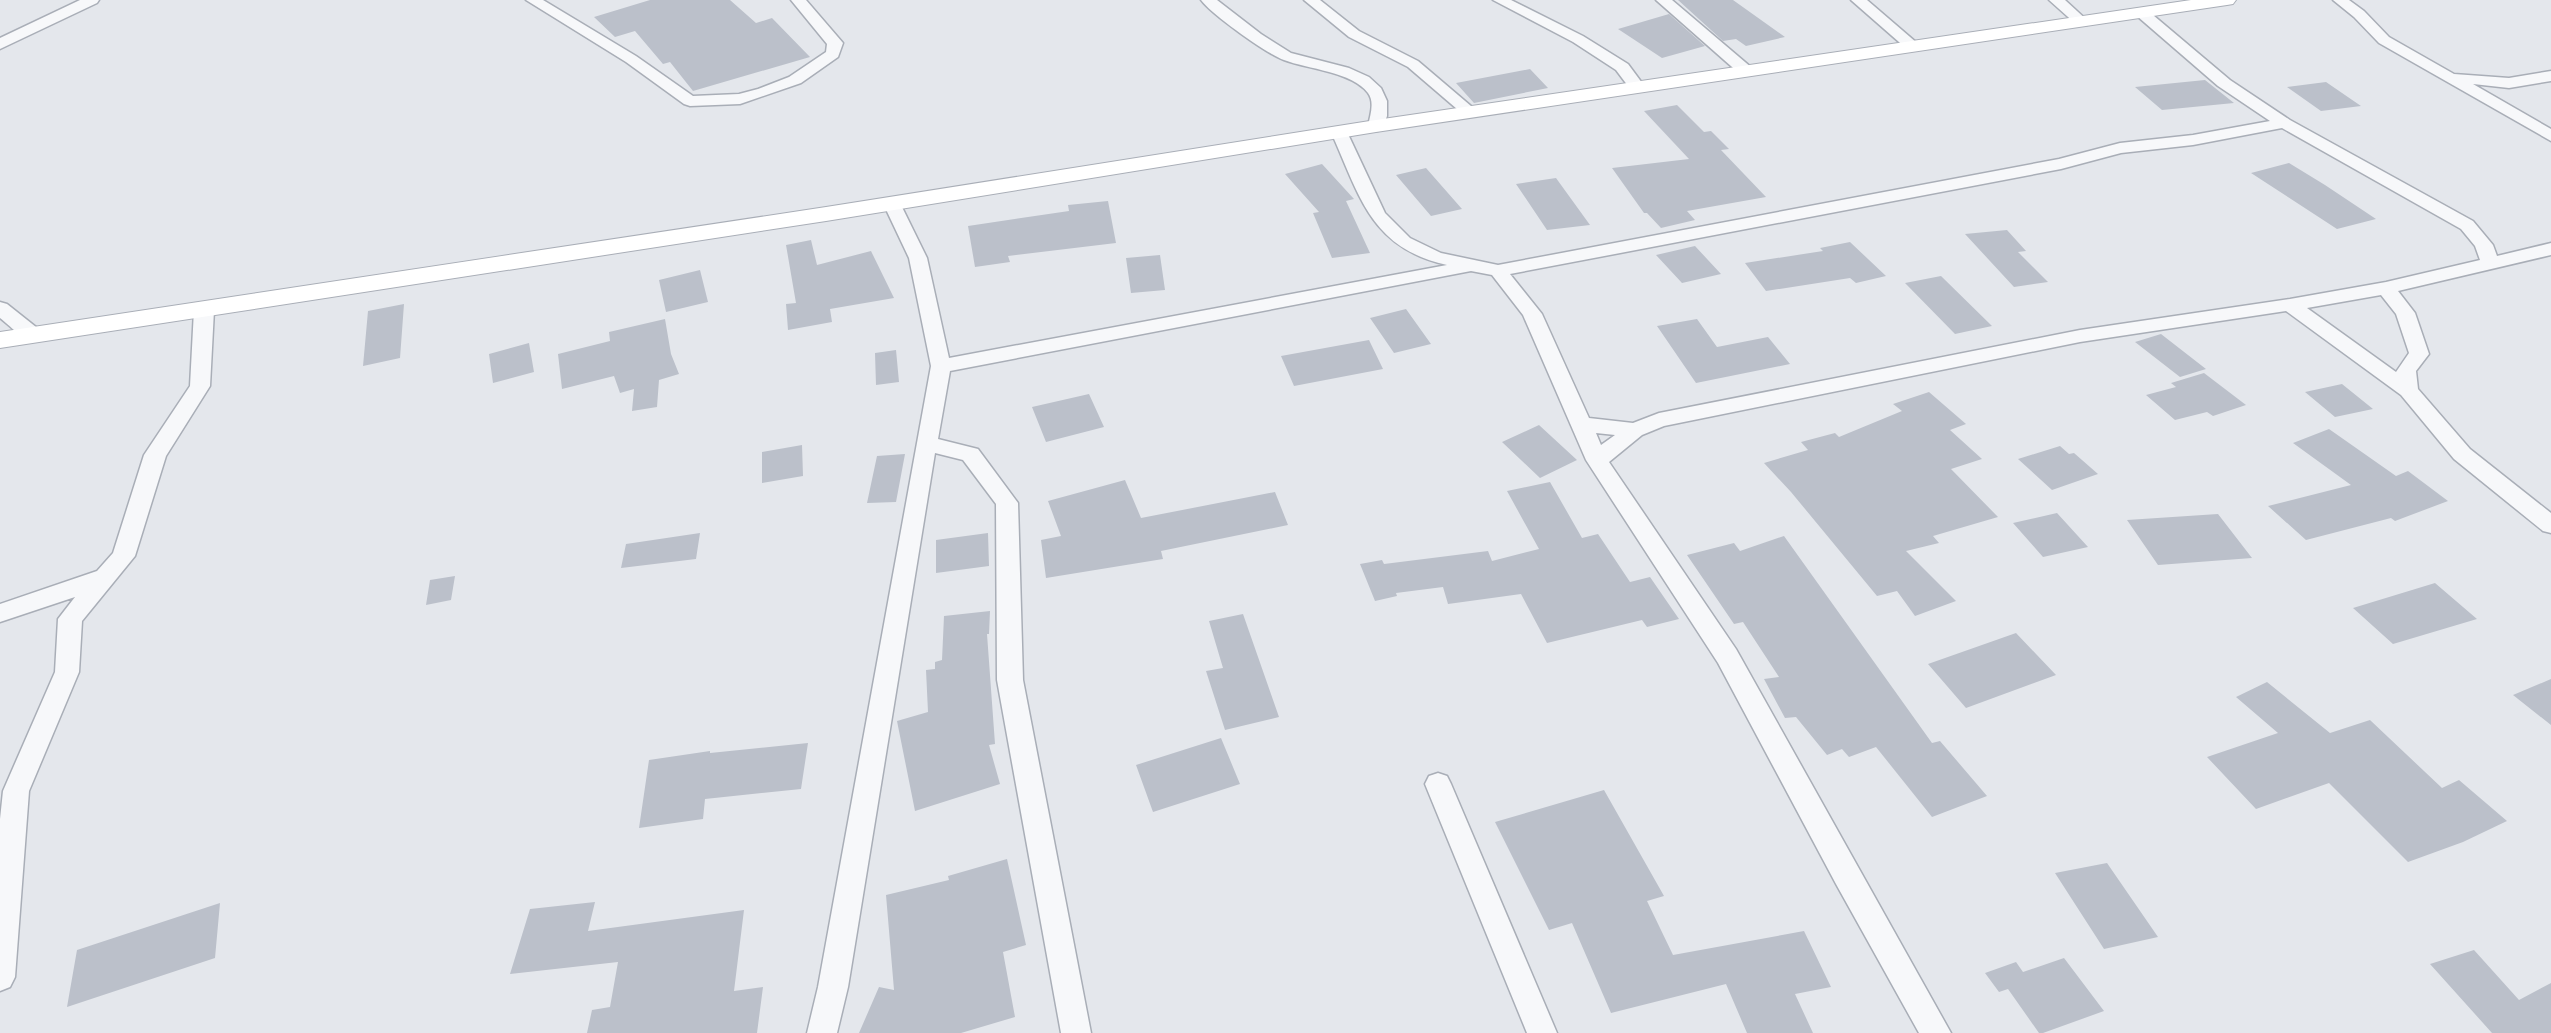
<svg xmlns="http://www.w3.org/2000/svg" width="2551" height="1033" viewBox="0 0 2551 1033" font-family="Commissioner,sans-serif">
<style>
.building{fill:#bbc0ca}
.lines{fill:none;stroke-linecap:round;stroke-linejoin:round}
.street-casing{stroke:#a9aeb7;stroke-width:3}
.secondary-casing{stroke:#a9aeb7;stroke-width:2}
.street{fill:#f7f8fa;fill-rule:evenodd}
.secondary{fill:#fff;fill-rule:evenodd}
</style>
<rect width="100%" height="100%" fill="#e4e7ec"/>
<!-- building -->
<path class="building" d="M650,0H730L756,23L772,18L810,57L693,91L670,62L663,64L635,31L615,37L594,17Z
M1678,0H1733L1785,37L1746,46L1736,39L1723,41Z
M1669,14L1705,46L1662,58L1618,29Z
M1530,69L1548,88L1474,103L1456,83Z
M2205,80L2234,103L2162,110L2135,87Z
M2326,82L2361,106L2321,111L2287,87Z
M1677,105L1704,132L1711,131L1729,149L1721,150L1766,197L1687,211L1695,220L1661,228L1647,213H1644L1612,168L1689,159L1644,111Z
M2289,163L2325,185L2376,219L2337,229L2251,173Z
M1322,164L1354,199L1346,201L1370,253L1332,258L1313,213L1319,212L1285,174Z
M1426,168L1462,209L1431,216L1396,175Z
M1556,178L1590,225L1547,230L1516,184Z
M1108,201L1116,243L1008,256L1010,262L975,267L968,226L1069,211L1068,205Z
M2007,230L2026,251L2018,252L2048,282L2014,287L1965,234Z
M811,240L817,265L871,251L894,298L830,309L832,322L788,330L786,304L796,303L786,245Z
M1850,242L1886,276L1856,283L1850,278L1766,291L1745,263L1823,251L1820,248Z
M1695,246L1721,274L1682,283L1656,255Z
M1160,255L1165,290L1131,293L1126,258Z
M700,270L708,302L666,312L659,280Z
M1941,276L1992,326L1955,334L1905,283Z
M404,304L400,358L363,366L368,311Z
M1406,309L1431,344L1394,353L1370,318Z
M665,319L671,354L679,374L659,380L657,407L632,411L634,389L620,393L614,376L562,389L558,354L610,341L609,332Z
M1697,319L1717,347L1768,337L1790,364L1696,383L1657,326Z
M2161,334L2206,369L2180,377L2135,342Z
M1369,340L1383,369L1294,386L1281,356Z
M529,343L534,372L493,383L489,354Z
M896,350L899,382L876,385L875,353Z
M2204,373L2246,405L2213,416L2207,412L2175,420L2146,395L2176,387L2171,383Z
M2342,384L2373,409L2335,417L2305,392Z
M1929,392L1966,424L1950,430L1982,459L1951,469L1998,517L1933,536L1939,543L1906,551L1956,601L1915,616L1897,591L1877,596L1791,492L1764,463L1808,450L1801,442L1835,433L1839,437L1902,411L1893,404Z
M1089,394L1104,427L1046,442L1032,407Z
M1539,425L1577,460L1540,478L1502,442Z
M2329,429L2396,476L2408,471L2448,501L2395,521L2391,518L2306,540L2268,506L2351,485L2293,443Z
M802,445L803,476L762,483V452Z
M2060,446L2069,454L2074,453L2098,474L2052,490L2018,459Z
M905,454L896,502L867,503L877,456Z
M1125,480L1141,518L1275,492L1288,525L1161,551L1163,559L1046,578L1041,540L1061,536L1048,501Z
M1550,482L1582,538L1598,534L1630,582L1650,577L1679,619L1647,627L1642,620L1547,643L1521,594L1448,604L1443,587L1396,593L1397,596L1375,601L1360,564L1382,560L1384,564L1488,551L1492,561L1539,549L1507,491Z
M2057,513L2088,547L2043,557L2013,523Z
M2218,514L2252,558L2158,565L2127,520Z
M700,533L696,559L621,568L626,544Z
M988,533L989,566L936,573V540Z
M1784,536L1932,743L1940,741L1987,796L1932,817L1876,747L1849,757L1842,749L1827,755L1796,717L1785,718L1764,679L1779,677L1743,622L1734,624L1687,555L1734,543L1740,551Z
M455,576L451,600L426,605L430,580Z
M2435,583L2477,619L2393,644L2353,608Z
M990,611L989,634H987L995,744L989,745L1000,784L915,811L897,721L928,712L926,670L935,669V662L942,660L944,616Z
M1243,614L1279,717L1225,730L1206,671L1223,668L1209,621Z
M2016,633L2056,675L1966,708L1928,664Z
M2551,679V725L2513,695Z
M2267,682L2330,733L2370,720L2442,788L2459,780L2507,821L2463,842L2408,862L2329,783L2256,809L2207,757L2278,733L2236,697Z
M1221,738L1240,784L1153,812L1136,765Z
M808,743L801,789L705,799L703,819L639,828L649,760L710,751V753Z
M1604,790L1664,896L1647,901L1673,955L1804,931L1831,987L1795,994L1813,1033H1747L1726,984L1611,1013L1572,923L1549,930L1495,822Z
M1007,859L1026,945L1003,952L1015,1017L961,1033H859L879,987L894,990L886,895L949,880L948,876Z
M2107,863L2158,937L2104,949L2055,873Z
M595,902L588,931L744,910L734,991L763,987L757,1033H587L592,1010L610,1007L618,962L510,974L530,909Z
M220,903L215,958L67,1007L77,950Z
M2474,950L2519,1000L2551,983V1033H2492L2430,964Z
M2064,958L2104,1011L2043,1033H2039L2008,989L1999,992L1985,973L2016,962L2023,972Z"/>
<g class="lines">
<!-- street casing -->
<g class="street-casing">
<path id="street" d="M80,0H99L97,3L0,49V38Z
M526,0H543L636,56L693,96L739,94L758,89L789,77L826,52L827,44L791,0H806L843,43L838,57L801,83L740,104L690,106L684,104L626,62Z
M1201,0H1217L1261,34L1291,53L1349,68L1369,77L1381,88L1387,101V116L1382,130L1376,131L1368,126C1370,116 1375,102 1368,93C1353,72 1307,69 1284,60C1267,54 1211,14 1201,0Z
M1304,0H1320L1359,31L1418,61L1478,112L1476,115H1464L1408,67L1349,37Z
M1493,0H1511L1583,36L1628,64L1645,87L1643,90H1631L1616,70L1573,42Z
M1656,0H1672L1752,68L1754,71L1752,74H1740Z
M1851,0H1867L1917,43L1920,46L1917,49H1907Z
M2049,0H2065L2089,22L2087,25H2077Z
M2333,0H2349L2364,11L2389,37L2454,74L2509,78L2551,71V81L2509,88L2473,84L2551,129V141L2379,43L2354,17Z
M2142,9L2147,10L2230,80L2290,120L2473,221L2493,245L2497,256L2551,243V255L2398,291L2415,313L2429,354L2416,371L2418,389L2470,449L2551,513V533L2543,531L2454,459L2401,395L2286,311L2080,342L1664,426L1642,435L1609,462L1736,649L1951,1033H1919L1836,884L1718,663L1586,460L1523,315L1492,275L1471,271L950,371L938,439L978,449L1018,503L1023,680L1091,1033H1061L997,680L996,504L963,460L935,453L848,987L837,1033H807L818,987L931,366L909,258L883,203L886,199H898L927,258L949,358L1447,265C1370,248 1360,196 1331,132L1339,127L1347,132L1385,213L1410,238L1441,253L1498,265L2059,159L2120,143L2193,135L2270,121L2218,86L2137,16L2135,13L2137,10ZM2282,128L2461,229L2475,246L2480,260L2386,282L2290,299L2080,330L1659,413L1633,423L1589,418L1542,314L1510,274L2061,169L2121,153L2193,145ZM2381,295L2396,314L2409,353L2396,372L2307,308ZM1596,433L1615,435L1601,445Z
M0,302L7,304L41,331L44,335L41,339C25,344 12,327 0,318Z
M204,304L211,306L214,310L210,386L166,456L135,556L82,621L79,672L29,791L15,977L10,987L0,991V819L3,791L55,672L58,619L75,597L0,622V604L97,571L113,553L144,455L190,386L194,310L197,306Z
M1438,773L1447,776L1451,784L1557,1033H1527L1425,784L1429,776Z"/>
</g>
<!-- secondary casing -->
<g class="secondary-casing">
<path id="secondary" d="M2191,0H2236L2233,4L2227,5L1376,132L826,221L0,348V332L826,207L1376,120Z"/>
</g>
<!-- street -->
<use href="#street" class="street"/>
<!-- secondary -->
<use href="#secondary" class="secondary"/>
</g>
</svg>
